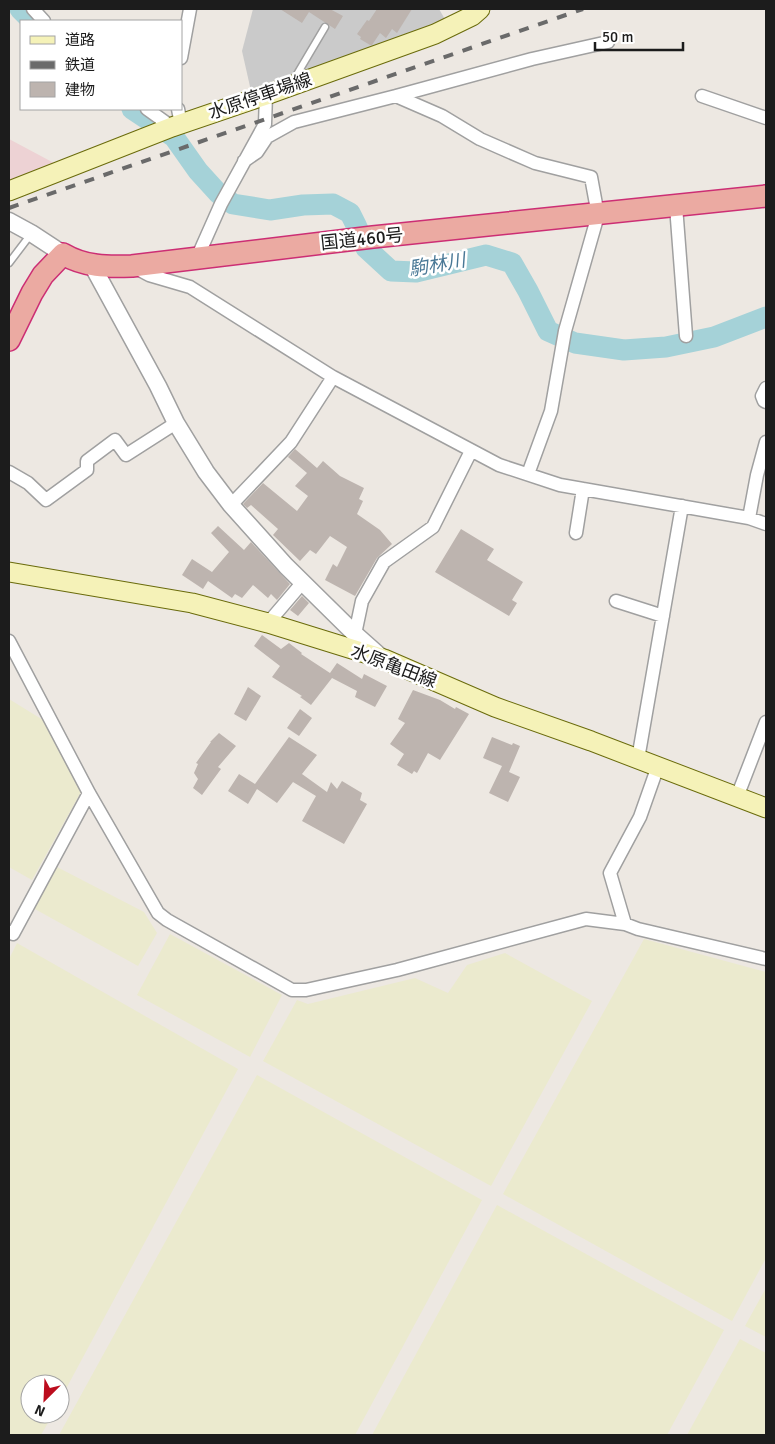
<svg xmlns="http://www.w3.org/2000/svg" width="775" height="1444" viewBox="0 0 775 1444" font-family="Signika,'Noto Sans JP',sans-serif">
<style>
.commercial{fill:#edd2d4}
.religious{fill:#cacaca}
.farmland{fill:#ebeace}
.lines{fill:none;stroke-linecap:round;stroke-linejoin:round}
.river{stroke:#a5d2d8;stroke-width:21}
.building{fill:#bdb4af}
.service-casing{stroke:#a0a0a0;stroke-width:9}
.minor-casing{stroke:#a0a0a0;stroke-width:15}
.tertiary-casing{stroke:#a0a0a0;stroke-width:19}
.secondary-casing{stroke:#6a6b0b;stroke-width:21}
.trunk-casing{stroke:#cc2e74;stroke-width:24}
.service{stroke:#fff;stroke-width:6}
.minor{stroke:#fff;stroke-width:12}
.tertiary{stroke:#fff;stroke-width:16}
.secondary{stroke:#f5f2b8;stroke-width:19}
.trunk{stroke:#ebaaa2;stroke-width:21}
.rail{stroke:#6a6a6a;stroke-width:4;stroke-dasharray:10 10;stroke-linecap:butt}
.labels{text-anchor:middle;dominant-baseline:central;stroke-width:5;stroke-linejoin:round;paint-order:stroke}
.street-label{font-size:18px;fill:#1c1c1c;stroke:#fff}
.water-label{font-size:19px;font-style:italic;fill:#497896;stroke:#fff}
</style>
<rect width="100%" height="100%" fill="#ede8e2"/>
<!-- commercial -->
<path class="commercial" d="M9,139L54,163L9,184Z"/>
<!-- religious -->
<path class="religious" d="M253,9H439L446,21L251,91L242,51Z"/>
<!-- farmland -->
<path class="farmland" d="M9,699L43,720L81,792L32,880L9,867Z
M57,867L144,912L157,933L138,966L33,908Z
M170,934L282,995L250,1057L137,995Z
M644,939L766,972V1258L732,1321L503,1194Z
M17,943L238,1069L60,1400V1384H30V1414H53L41,1435H9V959Z
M505,953L592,1001L491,1186L263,1061L297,1000L308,1004L415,978L448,993L467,965Z
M257,1075L482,1200L355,1435H59Z
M497,1205L724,1330L667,1435H372Z
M766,1288V1337L745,1326Z
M740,1339L766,1353V1435H687Z"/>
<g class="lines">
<!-- river -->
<path class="river" d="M20,9L32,21
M132,109L174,137L198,171L218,193L233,204L270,210L303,205L333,204L350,213L356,225L366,248L391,271L416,272L486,255L512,263L528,291L548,331L575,343L624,350L666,347L714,337L766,317"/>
</g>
<!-- building -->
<path class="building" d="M280,9H330L343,16L335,29L309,12L302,23Z
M377,9H412L397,33L392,29L386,38L380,33L372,45H370L360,39L361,37L357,34L367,20L369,21Z
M295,449L317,468L323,461L340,476L364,488L359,499L363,501L357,514L380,530L392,544L377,558L355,596L325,580L333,564L337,567L347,547L330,536L316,554L310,550L300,561L273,535L278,529L251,505L247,508L243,504L263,483L297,511L308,496L295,486L307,473L288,457Z
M218,526L244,550L251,542L290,584L277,600L271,594L268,598L253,585L242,598L235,594L232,598L208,581L203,589L182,575L192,559L212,572L229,552L211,533Z
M461,529L494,549L487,560L523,582L512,600L517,603L509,616L435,572Z
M302,596L309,603L298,616L290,610Z
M262,635L281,649L289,643L302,653L301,654L330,673L337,663L362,679L364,674L387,686L375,707L355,697L357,691L332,678L311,705L300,697L302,696L272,677L280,666L254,646Z
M248,687L261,696L246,721L234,714Z
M413,690L440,700L455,709L456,707L469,714L440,760L428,753L417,773L414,771L412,774L397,765L404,754L390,744L405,723L398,719Z
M300,709L312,718L299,736L287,728Z
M219,733L236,746L218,767L221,769L202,795L193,788L198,779L194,773L198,764L196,763L211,742H210Z
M289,737L317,755L302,774L327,792L331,782L337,789L342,781L362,793L360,800L367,804L344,844L302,821L316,796L293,782L277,803L257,789L248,804L228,791L239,774L255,784Z
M492,737L512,745L513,743L520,746L509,772L520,777L508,802L489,793L502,766L483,758Z"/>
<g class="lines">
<!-- service casing -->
<g class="service-casing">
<path id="service" d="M293,81L325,27
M9,263L31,234"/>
</g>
<!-- minor casing -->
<g class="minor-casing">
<path id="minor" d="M33,9L44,21
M181,58L190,9
M396,96L532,59L608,42
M702,96L766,118
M147,109L172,127
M178,109L181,124
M244,161L257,152L267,137L294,122L396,96L442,116L480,139L535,163L591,177L598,215L565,331L551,411L528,474
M676,206L686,336
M197,258L221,204L265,124L266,95
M134,267L149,275L190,287L333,377L499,465L560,485L749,518L766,524
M766,388L762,396L764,401L766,402
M9,472L28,483L46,500L87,470V461L115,440L126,455L176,423
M231,505L291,442L333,377
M749,518L757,475L766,442
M576,533L583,489
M616,601L663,616
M268,623L303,582
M355,634L362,601L384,562L433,527L471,451
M9,641L89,793L158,913L167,920L292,990H306L397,970L586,919L625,924L638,929L766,959
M638,759L682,506
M737,797L766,722
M625,924L610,873L640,817L658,766
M9,932L13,934L89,793"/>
</g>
<!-- tertiary casing -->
<g class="tertiary-casing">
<path id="tertiary" d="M9,221L31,233L63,254
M92,265L158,386L176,423L206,472L231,505L286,566L355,634L382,658"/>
</g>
<!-- secondary casing -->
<g class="secondary-casing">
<path id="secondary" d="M9,191L172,127L266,95L435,34L472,16L480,9
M9,572L192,603L268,623L384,659L495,707L591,741L766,808"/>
</g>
<!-- trunk casing -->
<g class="trunk-casing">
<path id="trunk" d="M9,340L32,293L43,275L63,254C85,267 107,267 132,266L373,237L766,196"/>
</g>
<!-- service -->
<use href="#service" class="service"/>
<!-- minor -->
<use href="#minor" class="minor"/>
<!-- tertiary -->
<use href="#tertiary" class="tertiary"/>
<!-- secondary -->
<use href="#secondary" class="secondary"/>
<!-- trunk -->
<use href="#trunk" class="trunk"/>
<!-- rail -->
<path class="rail" d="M9,208L583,9"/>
</g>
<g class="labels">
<!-- street labels -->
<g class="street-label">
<text transform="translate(260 96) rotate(-19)">水原停車場線</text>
<text transform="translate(362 239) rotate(-6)">国道460号</text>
<text transform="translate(394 666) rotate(21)">水原亀田線</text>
</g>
<!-- water labels -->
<g class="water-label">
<text transform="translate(437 265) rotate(-10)">駒林川</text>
</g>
</g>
<!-- border -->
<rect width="775" height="1444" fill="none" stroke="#1c1c1c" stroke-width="20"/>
<!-- legend -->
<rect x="20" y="20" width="162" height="90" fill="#ffffff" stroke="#a4a4a4"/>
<rect x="30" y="36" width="25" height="8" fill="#f5f2b8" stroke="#a4a4a4"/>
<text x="65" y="45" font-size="15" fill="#1c1c1c">道路</text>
<rect x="30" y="61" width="25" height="8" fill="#6a6a6a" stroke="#a4a4a4"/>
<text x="65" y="70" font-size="15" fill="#1c1c1c">鉄道</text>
<rect x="30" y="82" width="25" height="15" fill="#bdb4af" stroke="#a4a4a4"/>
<text x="65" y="95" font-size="15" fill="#1c1c1c">建物</text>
<!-- north arrow -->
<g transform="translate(45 1399) rotate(204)"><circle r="24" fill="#ffffff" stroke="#a4a4a4"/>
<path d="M0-4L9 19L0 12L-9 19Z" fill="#bc0c1d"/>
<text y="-8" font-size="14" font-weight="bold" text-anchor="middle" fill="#1c1c1c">N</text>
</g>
<!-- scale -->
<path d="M595 42v8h88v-8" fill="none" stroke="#1c1c1c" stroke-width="2.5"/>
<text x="602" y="42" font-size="15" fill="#1c1c1c" stroke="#ffffff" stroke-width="4" paint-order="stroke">50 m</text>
</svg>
